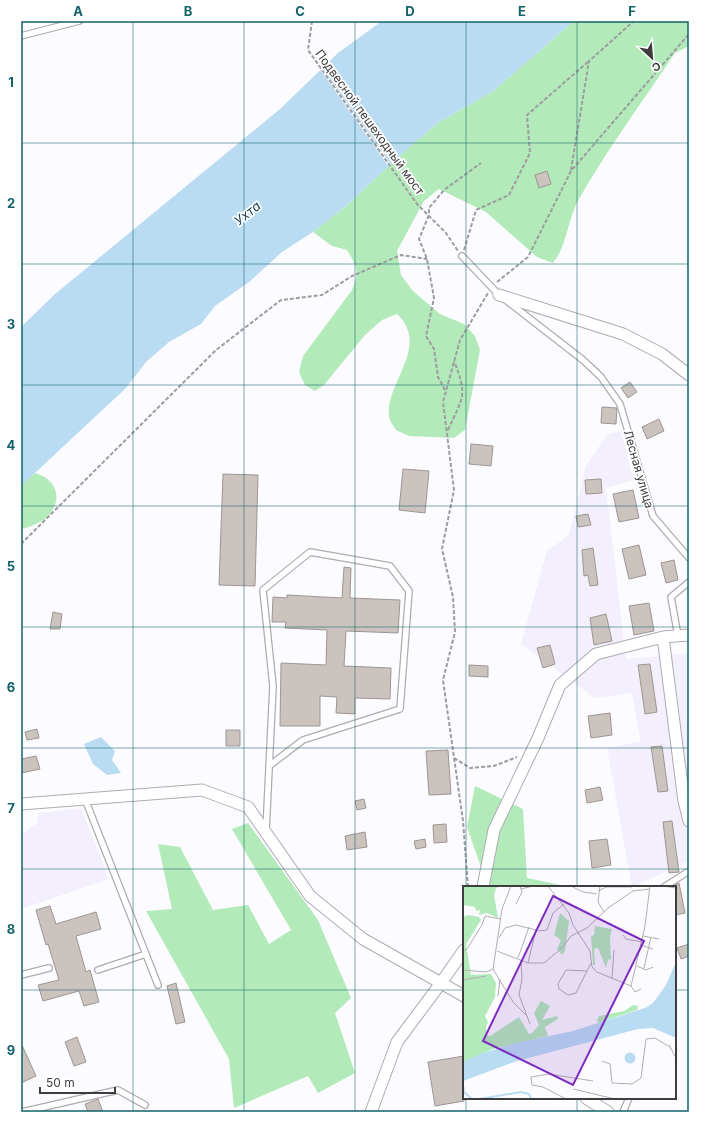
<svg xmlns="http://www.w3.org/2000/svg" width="710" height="1133" viewBox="0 0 710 1133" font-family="Inter,sans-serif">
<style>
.built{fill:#f4effd}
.green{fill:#b2ebb9}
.water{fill:#b9dcf3}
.pier{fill:#fcfbff}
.building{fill:#cac3be;stroke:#9d9692}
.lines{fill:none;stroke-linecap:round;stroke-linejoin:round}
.service-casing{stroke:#aeabb2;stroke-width:8}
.minor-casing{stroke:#aeabb2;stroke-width:13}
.path{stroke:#9d9c9f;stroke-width:2;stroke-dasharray:4 2;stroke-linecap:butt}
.service{stroke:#fff;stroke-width:5.5}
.minor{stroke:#fff;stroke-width:11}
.grid{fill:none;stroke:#13626a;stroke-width:1;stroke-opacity:0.55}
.labels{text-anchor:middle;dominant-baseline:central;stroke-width:3.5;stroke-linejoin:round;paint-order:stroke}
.street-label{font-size:12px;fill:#3d3c3e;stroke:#fff}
.water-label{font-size:13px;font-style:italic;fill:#1a435b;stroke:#fff}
.inset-river{fill:none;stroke:#b9dcf3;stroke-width:2}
.inset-road{fill:none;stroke:#b0afb2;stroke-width:1}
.view{fill:#7b2cbf;fill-opacity:0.15;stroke:#7b2cbf;stroke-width:2}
.inset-edge{fill:none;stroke:#3d3c3e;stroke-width:2}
.neatline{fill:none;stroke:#13626a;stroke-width:1.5}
.grid-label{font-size:13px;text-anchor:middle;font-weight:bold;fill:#13626a}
</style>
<rect width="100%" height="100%" fill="#fcfbff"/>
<!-- built -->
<path class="built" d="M621,431L633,480L606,488L626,659L689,653V861L632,887L607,748L641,741L632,693L595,698L521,644L547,551L569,535L586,465L608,434Z
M81,808L109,879L21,909V835L38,822V813Z"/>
<!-- green -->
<path class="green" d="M574,21H689V46L675,53C643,101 608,148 579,199C567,220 568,244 553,263L537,257L486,212L439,189L424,201L397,251L401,275L413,291L440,314L464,324L475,336L480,350L465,430L454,438L409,436L396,430C394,426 389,421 389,416C385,383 431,346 397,314L382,320L365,335L324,385L315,391L305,385L299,372L303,356L352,290C360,272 357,267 347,250L332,246L313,232L345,207L408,148L439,122L492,92Z
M35,473C57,479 64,500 47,517C40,523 30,527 21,529V486Z
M475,786L523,809L527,878L570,887H488L467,827Z
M248,823L318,920L351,998L335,1013L355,1073L318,1093L308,1076L234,1108L229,1059L146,911L172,909L158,844L180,847L213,910L248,905L269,944L291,930L232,829Z"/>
<!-- water -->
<path class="water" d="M382,21H574L492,92L439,122L408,148L345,207L313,232L282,252L249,282L215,306L201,324L169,342L146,362L126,388L21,486V327L55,294L280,109L338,53Z
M101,737L115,751L112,760L121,773L107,775L93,764L84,744Z"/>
<!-- pier -->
<path class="pier" d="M321,66L391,165L389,167L319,68Z"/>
<!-- building -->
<path class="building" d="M547,171L551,184L539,188L535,175Z
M630,382L637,392L628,398L621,388Z
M602,407L617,408L616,424L601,423Z
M659,419L664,431L647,439L642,427Z
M471,444L493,446L491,466L469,464Z
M403,469L429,471L425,513L399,510Z
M223,474L258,475L255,586L219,585Z
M601,479L602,493L586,494L585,480Z
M633,490L639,518L619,522L613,494Z
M588,514L591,525L578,527L576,516Z
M639,545L646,575L629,579L622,549Z
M593,548L598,585L590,586L588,575L584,576L582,550Z
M674,560L678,580L666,583L661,563Z
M344,567L351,568L350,598L400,600L398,633L346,631L344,666L391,668L390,699L355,698V714L336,713L337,697L320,696V726H280L281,663L326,665L327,630L285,628L286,622H272L273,597L287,598V595L342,598Z
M649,603L654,631L634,635L629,606Z
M53,612L62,614L60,629H50Z
M606,614L612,641L594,645L590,618Z
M550,645L555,664L543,668L537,648Z
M650,664L657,712L645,714L638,665Z
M469,665L488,666V677L469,676Z
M610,713L612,735L591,738L588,716Z
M37,729L39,738L27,740L25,732Z
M226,730H240V746H226Z
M662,746L668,791L658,792L651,747Z
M448,750L451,794L429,795L426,751Z
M36,756L40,769L21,773V759Z
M600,787L603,800L587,803L585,790Z
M364,799L366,808L357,810L355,801Z
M672,821L679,872L669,873L663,822Z
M446,824L447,842L434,843L433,825Z
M365,832L367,847L347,850L345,836Z
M425,839L426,847L416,849L414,841Z
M607,839L611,865L592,868L589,841Z
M679,883L685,913L675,915V885Z
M50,906L56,924L96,912L101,929L76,936L86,972L90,970L99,1002L84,1006L79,991L43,1001L38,985L59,980L48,944L46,945L36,910Z
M689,944V956L681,959L677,948Z
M176,983L185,1022L176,1024L167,986Z
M77,1037L86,1062L74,1066L65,1042Z
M21,1043L36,1076L21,1083Z
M464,1056V1101L435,1106L428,1062Z
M98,1099L103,1112H88L85,1104Z"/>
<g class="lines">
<!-- service casing -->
<g class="service-casing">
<path id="service" d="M21,36L79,21
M462,256L500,296
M507,301L583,360L601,377L620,404L653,516L689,558
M678,636L671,597L689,582
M85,799L158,985
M266,831L273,686L263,590L310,552L390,566L409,591L400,709L303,740L269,766
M664,887L689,871
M98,970L146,954
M21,975L49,968
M22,1112L118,1090L145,1105
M623,1112L629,1098"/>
</g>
<!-- minor casing -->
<g class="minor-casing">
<path id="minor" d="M499,295L623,334L662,354L689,375
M663,637L684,801L689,821
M21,804L202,790L248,807L310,896L363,939L464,996
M483,887L494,830L538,738L560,685L596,654L663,637L689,635
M586,1098L608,1112
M371,1112L397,1042L441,983L464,950"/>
</g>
<!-- path -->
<path class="path" d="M312,21L308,50L417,204L446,233L458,251
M571,170L589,61L634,21
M464,250L476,210L509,195L530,153L527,115L589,61
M497,282L528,257L571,171L689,34
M445,390L438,377L434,349L426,336L434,298L427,259L419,239L429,215V208L444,190L481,163
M448,430C463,397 468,396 454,361
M21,544L216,350L281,300L322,295L352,276L401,255L427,259
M454,758L470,768L494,766L517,757
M468,887L463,821L443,680L455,632L453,597L442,549L454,490L443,402L460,340L488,293"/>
<!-- service -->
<use href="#service" class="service"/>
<!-- minor -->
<use href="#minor" class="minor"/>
</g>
<!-- grid -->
<path class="grid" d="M133,21V1112M244,21V1112M355,21V1112M466,21V887M577,21V887M21,143H689M21,264H689M21,385H689M21,506H689M21,627H689M21,748H689M21,869H689M21,990H464M675,990H689M466,1098V1112M577,1098V1112"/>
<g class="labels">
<!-- street labels -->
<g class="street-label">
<text transform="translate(370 122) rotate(54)">Подвесной пешеходный мост</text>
<text transform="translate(639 469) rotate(74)">Лесная улица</text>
</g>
<!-- water labels -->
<g class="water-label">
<text transform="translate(247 213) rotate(-39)">Ухта</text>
</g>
</g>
<!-- overview -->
<g transform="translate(463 886)">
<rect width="213" height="213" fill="#fcfbff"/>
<path d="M0,0H38L33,2L31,9L35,32L24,27L16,29L17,24L13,25L12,21L0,19ZM97,27L106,35L102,65L99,69L94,63L98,54L91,49ZM5,29L16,31L18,34L3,58L8,89L28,88L33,97L32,111L22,130L25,136L23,141L24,149L27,150L56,131L66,148L69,147L76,139L71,127L78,115L87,120L79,134L94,130L95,133L82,141L85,150L30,163L0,176V31ZM132,40L149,43L147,50L148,74L145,73L143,82L135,62L131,63L132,79H130L128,50L131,49ZM170,119L175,120L174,124L135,137L134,134L136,130L161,125Z" fill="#b2ebb9"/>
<path d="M213,76V152L190,142L175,143L54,175L0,195V176L17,168L53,157L110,145L182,122L190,117L203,99ZM161.5 172a5.5 5.5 0 1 1 11 0a5.5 5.5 0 1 1-11 0Z" fill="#b9dcf3"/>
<path class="inset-river" d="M0,199L1,206L8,212M16,213L58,206L66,208L68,212"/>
<path class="inset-road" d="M85,0L106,27L110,39L127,65L129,81L134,86L168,100L172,106L178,103M108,0L120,6L134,8M137,0L135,16L141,26M200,0L213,2M58,3L70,0M135,5L143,1H169M53,18L59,6L57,0M75,45L84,44L90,27L101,18M160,49L163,53L179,56M180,50L196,53M36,52L42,42L53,39L73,44L65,77M178,59L190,63M0,65L4,63L19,39L22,30L38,33M34,65L65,77H81L99,62L108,50L124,42L145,22L170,5L187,3M55,72L66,41M58,74L59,93L56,109L67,138M174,80L183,84L190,81M181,82L188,51M30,83L39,23L48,0M30,83L50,116L63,129M0,84L23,86L30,83M124,85L103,84L95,98L96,103L105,109L113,107L128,77M149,92L151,64M0,94L23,90M168,100L182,40L187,0M35,110L37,93M208,163L206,159L213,172M139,175L147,178L149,197L169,198L178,192L183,153L192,152L205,160M110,203L152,213M103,213L80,201L69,199L68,191L86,188L130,195"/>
<path class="view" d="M90,10L181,55L110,199L20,155Z"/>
<rect width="213" height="213" class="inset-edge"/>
</g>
<!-- border -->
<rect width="710" height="1133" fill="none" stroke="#ffffff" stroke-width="44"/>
<!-- north arrow -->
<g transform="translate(652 58) rotate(154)" stroke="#ffffff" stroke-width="3" paint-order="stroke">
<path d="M0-3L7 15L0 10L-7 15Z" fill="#3d3c3e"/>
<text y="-6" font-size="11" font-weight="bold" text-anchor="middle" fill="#3d3c3e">С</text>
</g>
<!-- scale -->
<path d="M40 1087v6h75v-6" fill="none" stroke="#3d3c3e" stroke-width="2"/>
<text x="46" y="1087" font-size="12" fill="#3d3c3e" stroke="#ffffff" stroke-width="3" paint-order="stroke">50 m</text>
<rect x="22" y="22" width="666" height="1089" class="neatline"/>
<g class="grid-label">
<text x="78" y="16">A</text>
<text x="188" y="16">B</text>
<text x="300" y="16">C</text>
<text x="410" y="16">D</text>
<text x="522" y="16">E</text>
<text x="632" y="16">F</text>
<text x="11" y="87">1</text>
<text x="11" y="208">2</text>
<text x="11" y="329">3</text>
<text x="11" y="450">4</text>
<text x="11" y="571">5</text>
<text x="11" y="692">6</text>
<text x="11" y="813">7</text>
<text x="11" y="934">8</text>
<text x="11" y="1055">9</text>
</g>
</svg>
